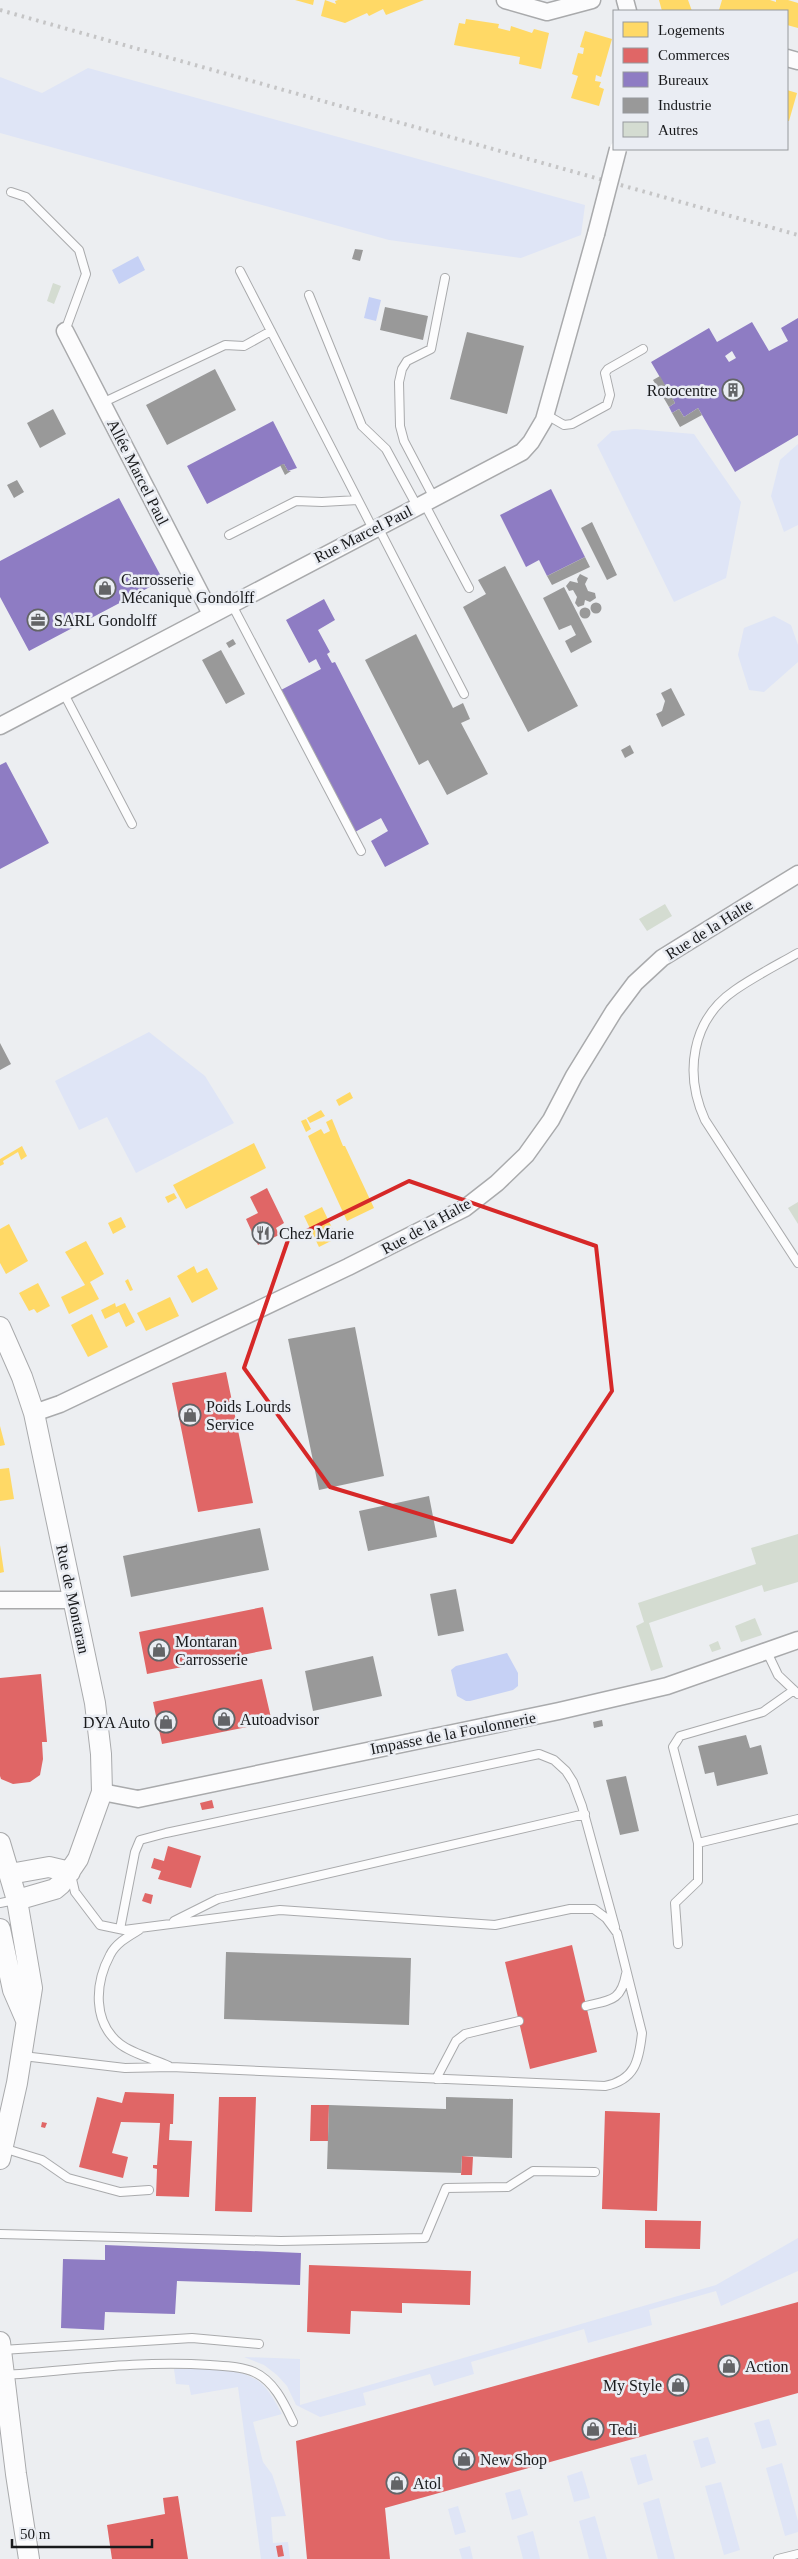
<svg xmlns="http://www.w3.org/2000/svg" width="798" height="2559" viewBox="0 0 798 2559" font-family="'Times New Roman',serif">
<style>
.green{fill:#dfe5f6}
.water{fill:#c6d1f5}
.homes{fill:#ffd966}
.shops{fill:#e06666}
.offices{fill:#8e7cc3;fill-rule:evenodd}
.industry{fill:#999}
.building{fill:#d4dcd1}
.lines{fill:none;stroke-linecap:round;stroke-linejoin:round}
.service-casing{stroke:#a9aaac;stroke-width:10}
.minor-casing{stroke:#a9aaac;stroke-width:19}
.tertiary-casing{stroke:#a9aaac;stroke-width:22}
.service{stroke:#fcfcfd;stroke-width:8}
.minor{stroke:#fcfcfd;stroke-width:16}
.tertiary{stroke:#fcfcfd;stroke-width:20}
.rail{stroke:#c5c5c6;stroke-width:4;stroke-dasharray:2.5 5;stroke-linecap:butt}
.minor-bridge-casing{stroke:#a9aaac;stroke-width:19;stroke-linecap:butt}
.minor-bridge{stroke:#fcfcfd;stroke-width:16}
.marked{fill:none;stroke:#d62828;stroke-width:4;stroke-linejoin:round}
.labels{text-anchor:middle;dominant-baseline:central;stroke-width:5;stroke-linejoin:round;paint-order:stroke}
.poi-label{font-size:16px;fill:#191a1c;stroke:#eaedf3;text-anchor:start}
.street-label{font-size:16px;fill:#191a1c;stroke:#eaedf3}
</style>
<rect width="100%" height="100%" fill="#eceef1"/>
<!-- green -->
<path class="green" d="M88,68L585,205L581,235L521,258L389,240L0,133V77L42,93Z
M635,429L694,434L741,502L726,578L674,602L597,445L612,431Z
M798,444V525L784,532L771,496L780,460Z
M774,616L791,625L798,645V662L764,692L749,690L738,655L744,628Z
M149,1032L205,1076L234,1123L136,1173L107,1117L79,1130L55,1081Z
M798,2238V2271L721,2306L716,2291L649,2310L652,2325L588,2343L584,2329L471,2362L474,2374L434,2386L430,2374L363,2393L366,2405L320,2417L296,2405L287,2386L277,2375L264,2365L244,2357L300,2359V2405L716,2285Z
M174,2369C200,2369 234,2366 257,2380C268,2387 276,2403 282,2414L253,2422L263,2462L272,2474L286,2516L271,2517L273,2543L288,2542L290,2559H261L238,2387L191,2395L189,2385L176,2384Z
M769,2419L777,2445L762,2449L754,2423Z
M708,2437L716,2463L701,2468L693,2441Z
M646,2454L653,2480L638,2485L630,2458Z
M782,2463L798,2521V2532L785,2536L766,2468Z
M582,2471L590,2498L574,2502L567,2476Z
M721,2482L740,2550L724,2555L705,2486Z
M520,2489L528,2515L512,2520L505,2493Z
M659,2498L675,2559H658L643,2503Z
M458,2506L466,2532L455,2535L448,2509Z
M595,2516L607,2559H589L579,2521Z
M533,2531L540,2559H523L517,2536Z
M470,2546L473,2559H462L459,2549Z"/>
<!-- water -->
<path class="water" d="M138,256L145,270L119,284L112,270Z
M369,297L381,300L376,321L364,318Z
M507,1653L518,1673V1686L513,1690L470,1701H466L457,1696L451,1670L456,1666Z"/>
<!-- homes -->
<path class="homes" d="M295,0H314L313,5Z
M325,0L336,4L335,1L338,0H424L386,15L383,9L369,16L367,13L345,23L321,16Z
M659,0H688L692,11H662Z
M722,0H770L776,2V0H788L798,3V28L787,25V11H722L719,10Z
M466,19L499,24L498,28L510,31L511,26L532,33L534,29L549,33L541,69L519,64L520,57L454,45L459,23L465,24Z
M585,31L612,39L601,77L596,75L595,81L601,82L599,87L604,89L599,106L571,98L578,76L572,74L578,53L583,54L584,48L580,47Z
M787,90L797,93L789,121H787Z
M350,1092L353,1098L339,1106L336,1100Z
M321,1110L325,1116L310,1123L307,1118Z
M306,1119L311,1129L306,1132L301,1121Z
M332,1119L343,1146H345L374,1208L347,1221L308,1136L321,1129L324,1134L330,1131L326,1122Z
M254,1143L266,1168L186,1209L173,1185Z
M22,1146L27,1156L21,1160L18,1152L3,1161L4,1164L0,1166V1159Z
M174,1193L177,1198L168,1203L165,1197Z
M322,1207L337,1238L319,1247L304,1216Z
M121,1217L126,1227L113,1234L108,1223Z
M9,1224L28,1261L6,1274L0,1263V1229Z
M86,1241L104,1274L90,1282L99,1299L69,1314L61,1297L85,1285L65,1252Z
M194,1266L197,1273L207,1268L218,1289L192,1303L177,1276Z
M128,1279L133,1290L130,1291L125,1281Z
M38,1283L50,1306L37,1313L34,1309L29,1311L19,1293Z
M170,1297L179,1316L146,1331L137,1313Z
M115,1303L116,1307L125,1303L135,1322L126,1327L119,1312L105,1319L101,1310Z
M92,1314L108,1347L88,1357L71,1325Z
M0,1426L5,1445L0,1446Z
M9,1468L14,1499L0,1501V1469Z
M0,1545L4,1572L0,1573Z"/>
<!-- shops -->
<path class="shops" d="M267,1188L284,1223L276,1228L279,1235L258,1245L246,1219L258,1213L250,1197Z
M226,1372L253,1503L198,1512L172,1383Z
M263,1607L272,1649L147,1674L139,1632Z
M41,1674L47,1742H42L43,1759L40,1775L30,1782L13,1784L1,1779L0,1776V1678Z
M262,1679L272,1722L162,1744L153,1702Z
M212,1800L214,1808L202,1810L200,1803Z
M168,1846L201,1856L191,1888L158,1879L161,1871L151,1868L154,1858L164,1861Z
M145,1893L153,1895L151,1904L142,1901Z
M572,1945L597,2052L530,2069L505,1962Z
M125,2092L174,2094L173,2124H170L169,2140L192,2141L189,2197L156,2196L157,2169L153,2168V2165H157L160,2123L121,2122L112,2153L128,2157L123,2178L79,2167L97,2097L122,2103Z
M219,2097H256L252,2212L215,2211Z
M311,2105H329L328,2141H310Z
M605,2111L660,2113L657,2211L602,2209Z
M42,2122L47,2123L45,2128L41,2127Z
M462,2156L473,2157L472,2175H461Z
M645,2220L701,2221L700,2249L645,2248Z
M309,2265L471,2271L470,2305L402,2303V2313L351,2311L350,2334L307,2332Z
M798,2302V2393L385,2508L390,2559H307L296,2441Z
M178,2496L188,2559H112L107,2525L165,2514L163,2498Z
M282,2545L284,2556L278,2557L276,2546Z"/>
<!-- offices -->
<path class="offices" d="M798,318V435L735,472L698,408L684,417L679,409L672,413L669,407L675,403L651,362L709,328L717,342L752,322L769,351L788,341L781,328ZM732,351L736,358L729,362L725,356Z
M273,421L297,468L288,471L284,464L207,504L187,466Z
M551,489L585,557L547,576L539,560L526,567L500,515Z
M119,498L163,580L29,651L0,597V561Z
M324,599L335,620L318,630L330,652L327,654L332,663L335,662L429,844L385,867L371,841L388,831L381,818L355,832L281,690L321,669L316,659L309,663L286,620Z
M6,762L49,843L0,869V765Z
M105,2245L301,2253L300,2285L177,2281L175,2314L105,2312L104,2330L61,2328L63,2259L105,2260Z"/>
<!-- industry -->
<path class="industry" d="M355,249L363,250L360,261L352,259Z
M385,307L428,316L423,340L380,330Z
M467,332L524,346L507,414L450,399Z
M215,369L236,410L167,445L146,405Z
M660,376L675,403L669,407L653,380Z
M698,408L702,415L680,427L672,413L679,409L684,417Z
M53,409L66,434L40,448L27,423Z
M284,464L288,471H291L285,475L280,465Z
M17,480L24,492L14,498L7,485Z
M592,522L617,575L607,580L581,528Z
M585,557L590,567L552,585L547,576Z
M505,566L578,706L528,732L463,607L486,594L478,580Z
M580,574L588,578L585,584L588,591L595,593L596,598L590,602L585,600L584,605L578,607L575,603L577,597L573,590L569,591L566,586L570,581L578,583L577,579Z
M564,587L592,642L571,653L565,641L576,635L571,625L559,630L543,598Z
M590.5 608a5.5 5.5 0 1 1 11 0a5.5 5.5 0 1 1-11 0Z
M579.5 613a5.5 5.5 0 1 1 11 0a5.5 5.5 0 1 1-11 0Z
M416,634L453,708L463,703L470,719L461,723L488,774L447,795L428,760L419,765L365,660Z
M233,639L236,644L229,648L226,643Z
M221,650L245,694L226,704L202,660Z
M671,688L685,715L662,727L656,714L662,711L665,701L661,693Z
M630,745L634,753L625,758L621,750Z
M0,1043L11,1064L0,1070Z
M355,1327L384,1476L319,1490L288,1339Z
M429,1496L437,1537L368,1551L359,1511Z
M260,1528L269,1570L131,1597L123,1556Z
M456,1589L464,1631L438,1636L430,1594Z
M373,1656L382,1696L313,1711L305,1671Z
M602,1720L603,1726L594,1728L593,1722Z
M746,1735L750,1748L761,1745L768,1774L717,1786L714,1772L705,1774L698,1746Z
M626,1776L639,1831L620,1835L606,1780Z
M226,1952L411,1958L409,2025L224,2019Z
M446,2097L513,2099L512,2158L462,2156L461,2173L327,2169L329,2105L446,2109Z"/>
<!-- building -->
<path class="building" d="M53,283L61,286L54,304L47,301Z
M665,904L672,916L647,931L639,919Z
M798,1202V1224L788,1208Z
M798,1534V1582L764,1592L762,1585L649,1623L663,1667L651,1671L636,1626L644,1622L638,1603L756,1564L751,1548Z
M755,1618L762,1635L741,1642L735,1626Z
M718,1641L721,1649L712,1652L709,1645Z"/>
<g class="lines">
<!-- service casing -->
<g class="service-casing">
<path id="service" d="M11,192L26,197L79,250L86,274L65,331
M240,271L373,529
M309,295L362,426L386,449L417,506
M102,403L225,345L244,346L271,331
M545,414L564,425L572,424L607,405L610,395L605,373L608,369L643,349
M434,498L404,441L400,426L399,382L402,369L407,361L431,349L445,278
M424,503L469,588
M378,527L464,694
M229,535L296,501L322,502L358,500
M231,603L361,851
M63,692L132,824
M798,953C777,965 755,976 735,990C691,1020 684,1074 705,1120L798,1263
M767,1652L778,1675L798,1694
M698,1843L798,1819
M0,1903L15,1900
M174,1921L218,1899L585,1814
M120,1929L135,1852L140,1840L166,1833L539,1754L554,1760L566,1771L573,1782L582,1806L615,1927
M139,1930C129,1936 116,1943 110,1955C95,1983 92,2022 120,2044C133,2054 154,2059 169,2066
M678,1944L675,1903L698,1881V1843L673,1747L680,1736L763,1712L794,1690
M586,2006C611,2000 621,2001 626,1974
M23,2056L125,2068L171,2067L605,2086C635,2080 639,2061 642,2033L617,1933L606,1918L594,1909H570L495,1925L280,1910L124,1930L100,1925L75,1892L71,1875
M436,2079L456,2041L465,2034L519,2021
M3,2148L42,2160L68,2178L120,2192L149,2190
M0,2234L281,2241L425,2238L446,2188L508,2187L533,2171L595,2172
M2,2350L192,2338L259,2344
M5,2375C73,2370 142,2360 210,2365C224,2366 241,2366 254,2372C274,2381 284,2403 293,2422
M778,2559L798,2554"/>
</g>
<!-- minor casing -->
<g class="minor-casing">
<path id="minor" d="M505,0L547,12L592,0
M625,0L628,11
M787,58L798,61
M65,331L211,614
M0,726L522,452L531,442L544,420L596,234
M34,1413L60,1404L348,1267L465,1208L497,1183L526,1155L551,1120L574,1076L614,1011L635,983L662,958L798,874
M0,1600H73
M102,1792L138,1799L559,1711L667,1686L798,1640"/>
</g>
<!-- tertiary casing -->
<g class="tertiary-casing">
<path id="tertiary" d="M0,1327L22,1377L34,1413L95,1703L101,1754L102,1792L78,1859L61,1884L55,1889L17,1900
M0,1843L17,1900L32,1988L17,2083L0,2159
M10,1874L49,1867L70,1872
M0,1929L13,1990L26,2020
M0,2342L16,2474L29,2559"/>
</g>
<!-- service -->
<use href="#service" class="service"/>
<!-- minor -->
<use href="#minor" class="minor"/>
<!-- tertiary -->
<use href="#tertiary" class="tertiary"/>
<!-- rail -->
<path class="rail" d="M0,10L798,235"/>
<!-- minor-bridge casing -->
<g class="minor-bridge-casing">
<path id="minor-bridge" d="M596,234L618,149"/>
</g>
<!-- minor-bridge -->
<use href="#minor-bridge" class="minor-bridge"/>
</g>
<!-- marked area -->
<path class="marked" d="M409,1181L596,1246L612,1391L512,1542L330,1487L244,1368L288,1240Z"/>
<!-- icons -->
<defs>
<g id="building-ring" transform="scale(1.125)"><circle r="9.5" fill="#eaedf3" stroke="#636467" stroke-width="1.5"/><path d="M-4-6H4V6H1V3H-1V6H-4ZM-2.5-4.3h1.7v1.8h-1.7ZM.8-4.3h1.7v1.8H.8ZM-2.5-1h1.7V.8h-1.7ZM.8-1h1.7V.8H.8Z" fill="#636467"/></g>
<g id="shop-ring" transform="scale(1.125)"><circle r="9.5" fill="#eaedf3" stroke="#636467" stroke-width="1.5"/><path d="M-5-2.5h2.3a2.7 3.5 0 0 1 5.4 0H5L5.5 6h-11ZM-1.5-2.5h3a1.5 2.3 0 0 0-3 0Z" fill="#636467"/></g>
<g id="office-ring" transform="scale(1.125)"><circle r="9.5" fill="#eaedf3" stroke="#636467" stroke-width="1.5"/><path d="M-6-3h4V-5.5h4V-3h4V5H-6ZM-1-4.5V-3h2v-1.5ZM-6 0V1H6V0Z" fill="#636467"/></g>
<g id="restaurant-ring" transform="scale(1.125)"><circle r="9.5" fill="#eaedf3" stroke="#636467" stroke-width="1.5"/><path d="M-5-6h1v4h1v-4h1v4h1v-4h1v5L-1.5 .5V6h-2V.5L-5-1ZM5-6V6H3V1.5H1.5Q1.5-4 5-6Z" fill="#636467"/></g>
</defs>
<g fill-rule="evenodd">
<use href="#building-ring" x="733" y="390"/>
<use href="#shop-ring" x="105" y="588"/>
<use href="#office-ring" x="38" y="620"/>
<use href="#restaurant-ring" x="263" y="1233"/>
<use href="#shop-ring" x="190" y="1415"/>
<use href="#shop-ring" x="159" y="1650"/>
<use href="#shop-ring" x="224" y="1719"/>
<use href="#shop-ring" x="166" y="1722"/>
<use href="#shop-ring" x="729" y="2366"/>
<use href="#shop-ring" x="678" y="2385"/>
<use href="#shop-ring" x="593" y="2429"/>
<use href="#shop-ring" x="464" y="2459"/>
<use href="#shop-ring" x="397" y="2483"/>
</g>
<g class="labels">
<!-- poi labels -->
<g class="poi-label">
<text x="717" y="390" text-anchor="end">Rotocentre</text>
<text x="121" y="579">Carrosserie<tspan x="121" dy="18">Mécanique Gondolff</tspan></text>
<text x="54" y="620">SARL Gondolff</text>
<text x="279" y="1233">Chez Marie</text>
<text x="206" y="1406">Poids Lourds<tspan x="206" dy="18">Service</tspan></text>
<text x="175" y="1641">Montaran<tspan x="175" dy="18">Carrosserie</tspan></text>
<text x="240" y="1719">Autoadvisor</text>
<text x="150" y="1722" text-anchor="end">DYA Auto</text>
<text x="745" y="2366">Action</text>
<text x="662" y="2385" text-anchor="end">My Style</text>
<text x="609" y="2429">Tedi</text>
<text x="480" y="2459">New Shop</text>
<text x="413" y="2483">Atol</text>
</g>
<!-- street labels -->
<g class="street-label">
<text transform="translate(138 472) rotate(63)">Allée Marcel Paul</text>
<text transform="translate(363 534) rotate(-27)">Rue Marcel Paul</text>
<text transform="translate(709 929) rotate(-32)">Rue de la Halte</text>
<text transform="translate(426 1226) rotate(-29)">Rue de la Halte</text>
<text transform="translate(73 1599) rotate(78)">Rue de Montaran</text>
<text transform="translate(453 1733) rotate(-11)">Impasse de la Foulonnerie</text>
</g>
</g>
<!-- legend -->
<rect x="613" y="10" width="175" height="140" fill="#eaedf3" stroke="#96999d"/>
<rect x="623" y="22" width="25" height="15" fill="#ffd966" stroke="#96999d"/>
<text x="658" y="35" font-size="15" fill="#191a1c">Logements</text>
<rect x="623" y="48" width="25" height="15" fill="#e06666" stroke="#96999d"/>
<text x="658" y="60" font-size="15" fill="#191a1c">Commerces</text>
<rect x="623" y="72" width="25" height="15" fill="#8e7cc3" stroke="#96999d"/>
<text x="658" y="85" font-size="15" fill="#191a1c">Bureaux</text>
<rect x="623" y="98" width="25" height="15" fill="#999999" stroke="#96999d"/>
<text x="658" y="110" font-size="15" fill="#191a1c">Industrie</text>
<rect x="623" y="122" width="25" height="15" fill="#d4dcd1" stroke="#96999d"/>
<text x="658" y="135" font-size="15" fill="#191a1c">Autres</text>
<!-- scale -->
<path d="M12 2539v8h140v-8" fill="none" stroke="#191a1c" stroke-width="2.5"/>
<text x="20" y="2539" font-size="15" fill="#191a1c" stroke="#eaedf3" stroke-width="4" paint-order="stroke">50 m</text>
</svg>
